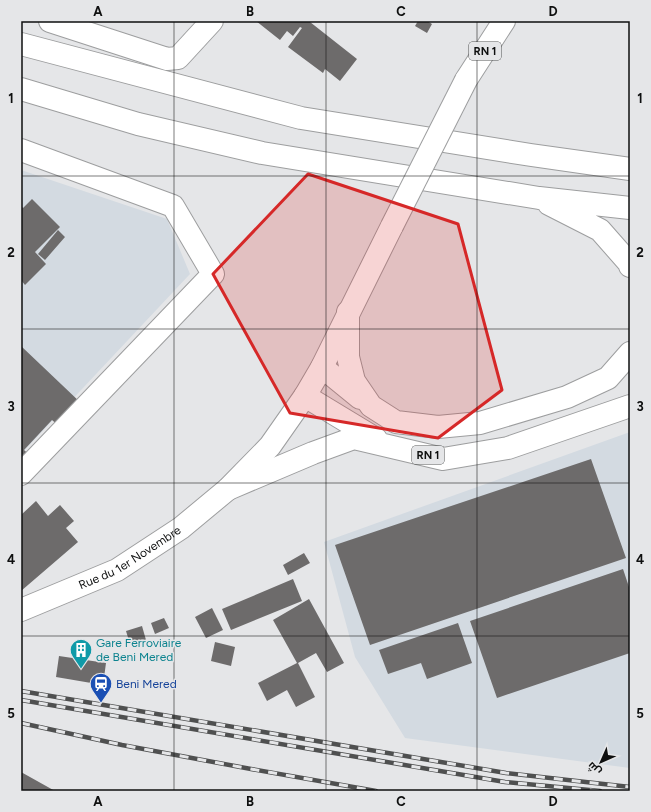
<svg xmlns="http://www.w3.org/2000/svg" width="651" height="812" viewBox="0 0 651 812" font-family="Figtree,Cairo,sans-serif">
<style>
.built{fill:#d3dae1}
.building{fill:#6d6b6b}
.lines{fill:none;stroke-linecap:round;stroke-linejoin:round}
.minor-casing{stroke:#9d9e9f;stroke-width:24}
.major-casing{stroke:#9d9e9f;stroke-width:24}
.highway-casing{stroke:#9d9e9f;stroke-width:24}
.minor{stroke:#fff;stroke-width:22}
.major{stroke:#fff;stroke-width:22}
.highway{stroke:#fff;stroke-width:22}
.rail-casing{stroke:#4f5050;stroke-width:4.5}
.rail{stroke:#e5e6e8;stroke-width:3;stroke-dasharray:9;stroke-linecap:butt}
.major-bridge-casing{stroke:#9d9e9f;stroke-width:24;stroke-linecap:butt}
.major-bridge{stroke:#fff;stroke-width:22}
.marked{fill:#d62828;fill-opacity:0.2;stroke:#d62828;stroke-width:3;stroke-linejoin:round}
.grid{fill:none;stroke:#0e0f0f;stroke-width:1;stroke-opacity:0.55}
.labels{text-anchor:middle;dominant-baseline:central;stroke-width:3;stroke-linejoin:round;paint-order:stroke}
.shield{fill:#e5e6e8;stroke:#4e5050;stroke-width:1}
.shield-label{font-size:11px;font-weight:bold;fill:#0e0f0f}
.street-label{font-size:12px;fill:#0e0f0f;stroke:#e5e6e8}
.culture-label{font-size:12px;fill:#0d838f;stroke:#e5e6e8;text-anchor:start}
.transit-label{font-size:12px;fill:#164399;stroke:#e5e6e8;text-anchor:start}
.neatline{fill:none;stroke:#0e0f0f;stroke-width:1.5}
.grid-label{font-size:13px;text-anchor:middle;font-weight:bold;fill:#0e0f0f}
</style>
<rect width="100%" height="100%" fill="#e5e6e8"/>
<!-- built -->
<path class="built" d="M21,170L167,219L190,274L21,454Z
M630,432V768L405,738L355,657L324,542Z"/>
<!-- building -->
<path class="building" d="M256,21H311L310,22L357,59L340,81L325,69L323,73L288,47L302,28L300,27L293,36L287,31L280,40Z
M418,21H427L432,24L427,33L415,26Z
M32,199L60,227L35,252L46,264L25,285L21,280V206L23,208Z
M58,230L65,237L45,260L38,254Z
M21,346L82,404L60,427L52,420L24,450L33,458L21,470Z
M591,459L626,558L370,645L335,545Z
M36,501L48,516L60,505L74,521L66,528L78,542L21,591V515Z
M304,553L310,563L288,575L283,565Z
M623,569L630,590V653L497,698L470,621Z
M293,579L302,601L231,630L222,609Z
M309,599L344,663L327,672L316,653L298,663L315,697L296,707L287,690L267,701L258,683L297,663L273,620Z
M212,608L223,630L206,638L195,617Z
M164,618L169,628L155,634L151,623Z
M458,623L472,663L427,679L421,663L388,674L379,650Z
M142,626L146,640L130,644L126,631Z
M215,642L235,647L231,666L211,661Z
M59,656L106,663L103,685L56,677Z
M21,772L55,791H21Z"/>
<g class="lines">
<!-- minor casing -->
<g class="minor-casing">
<path id="minor" d="M50,21L167,59L178,58L212,21
M21,150L173,206L213,274L21,474"/>
</g>
<!-- major casing -->
<g class="major-casing">
<g id="major">
<path d="M466,80L504,21"/>
<path id="s1" d="M21,610L117,570L181,528L228,489L270,446L305,396L322,367L392,226"/>
</g>
</g>
<!-- highway casing -->
<g class="highway-casing">
<path id="highway" d="M21,44L301,118L531,155L630,169
M21,89L138,124L262,153L539,198L630,208
M549,204L600,230L629,263L630,266
M348,312V357L354,381L371,406L396,422L438,427L480,423L567,397L608,378L630,353
M322,367L360,398
M305,396L376,439
M228,489L313,453L354,438L443,459L508,448L630,406"/>
</g>
<!-- minor -->
<use href="#minor" class="minor"/>
<!-- major -->
<use href="#major" class="major"/>
<!-- highway -->
<use href="#highway" class="highway"/>
<!-- rail casing -->
<g class="rail-casing">
<path id="rail" d="M21,691L506,773L630,787
M21,700L505,782L600,791
M21,723L122,745L251,769L376,791"/>
</g>
<!-- rail -->
<use href="#rail" class="rail"/>
<!-- major-bridge casing -->
<g class="major-bridge-casing">
<path id="major-bridge" d="M392,226L466,80"/>
</g>
<!-- major-bridge -->
<use href="#major-bridge" class="major-bridge"/>
</g>
<!-- marked area -->
<path class="marked" d="M308,174L458,224L502,390L438,438L290,413L213,274Z"/>
<!-- grid -->
<path class="grid" d="M174,21V791M326,21V791M477,21V791M21,176H630M21,329H630M21,483H630M21,636H630"/>
<!-- icons -->
<defs>
<g id="building-pin" transform="scale(1.15)"><path d="M0 17L-7.5 6A9.5 9.5 0 1 1 7.5 6Z" fill="#0f9aa8" stroke="#e5e6e8"/><path d="M-4-6H4V6H1V3H-1V6H-4ZM-2.5-4.3h1.7v1.8h-1.7ZM.8-4.3h1.7v1.8H.8ZM-2.5-1h1.7V.8h-1.7ZM.8-1h1.7V.8H.8Z" fill="#fff"/></g>
<g id="station-pin" transform="scale(1.15)"><path d="M0 17L-7.5 6A9.5 9.5 0 1 1 7.5 6Z" fill="#1a4fb4" stroke="#e5e6e8"/><path d="M-3-6H3Q5-6 5-4V2Q5 4 3 4L4.5 6H3L1.5 4h-3L-3 6H-4.5L-3 4Q-5 4-5 2V-4Q-5-6-3-6ZM-3.5-4v3h7v-3ZM-3.5 1v1.5H-2V1ZM2 1v1.5H3.5V1Z" fill="#fff"/></g>
</defs>
<g fill-rule="evenodd">
<use href="#building-pin" x="81" y="650"/>
<use href="#station-pin" x="101" y="684"/>
</g>
<g class="labels">
<!-- shield labels -->
<g class="shield">
<rect x="469" y="42" width="32" height="18" rx="3"/>
<rect x="412" y="446" width="32" height="18" rx="3"/>
</g>
<g class="shield-label">
<text x="485" y="51">RN 1</text>
<text x="428" y="455">RN 1</text>
</g>
<!-- street labels -->
<g class="street-label">
<text stroke="none"><textPath href="#s1" startOffset="121">Rue du 1er Novembre</textPath></text>
</g>
<!-- culture labels -->
<g class="culture-label">
<text x="96" y="643">Gare Ferroviaire<tspan x="96" dy="14">de Beni Mered</tspan></text>
</g>
<!-- transit labels -->
<g class="transit-label">
<text x="116" y="684">Beni Mered</text>
</g>
</g>
<!-- border -->
<rect width="651" height="812" fill="none" stroke="#e5e6e8" stroke-width="44"/>
<!-- north arrow -->
<g transform="translate(601 762) rotate(225)" stroke="#e5e6e8" stroke-width="3" paint-order="stroke">
<path d="M0-3L7 15L0 10L-7 15Z" fill="#0e0f0f"/>
<text y="-6" font-size="11" font-weight="bold" text-anchor="middle" fill="#0e0f0f">ش</text>
</g>
<rect x="22" y="22" width="607" height="768" class="neatline"/>
<g class="grid-label">
<text x="98" y="16">A</text>
<text x="250" y="16">B</text>
<text x="401" y="16">C</text>
<text x="553" y="16">D</text>
<text x="11" y="103">1</text>
<text x="640" y="103">1</text>
<text x="11" y="257">2</text>
<text x="640" y="257">2</text>
<text x="11" y="411">3</text>
<text x="640" y="411">3</text>
<text x="11" y="564">4</text>
<text x="640" y="564">4</text>
<text x="11" y="718">5</text>
<text x="640" y="718">5</text>
<text x="98" y="806">A</text>
<text x="250" y="806">B</text>
<text x="401" y="806">C</text>
<text x="553" y="806">D</text>
</g>
</svg>
